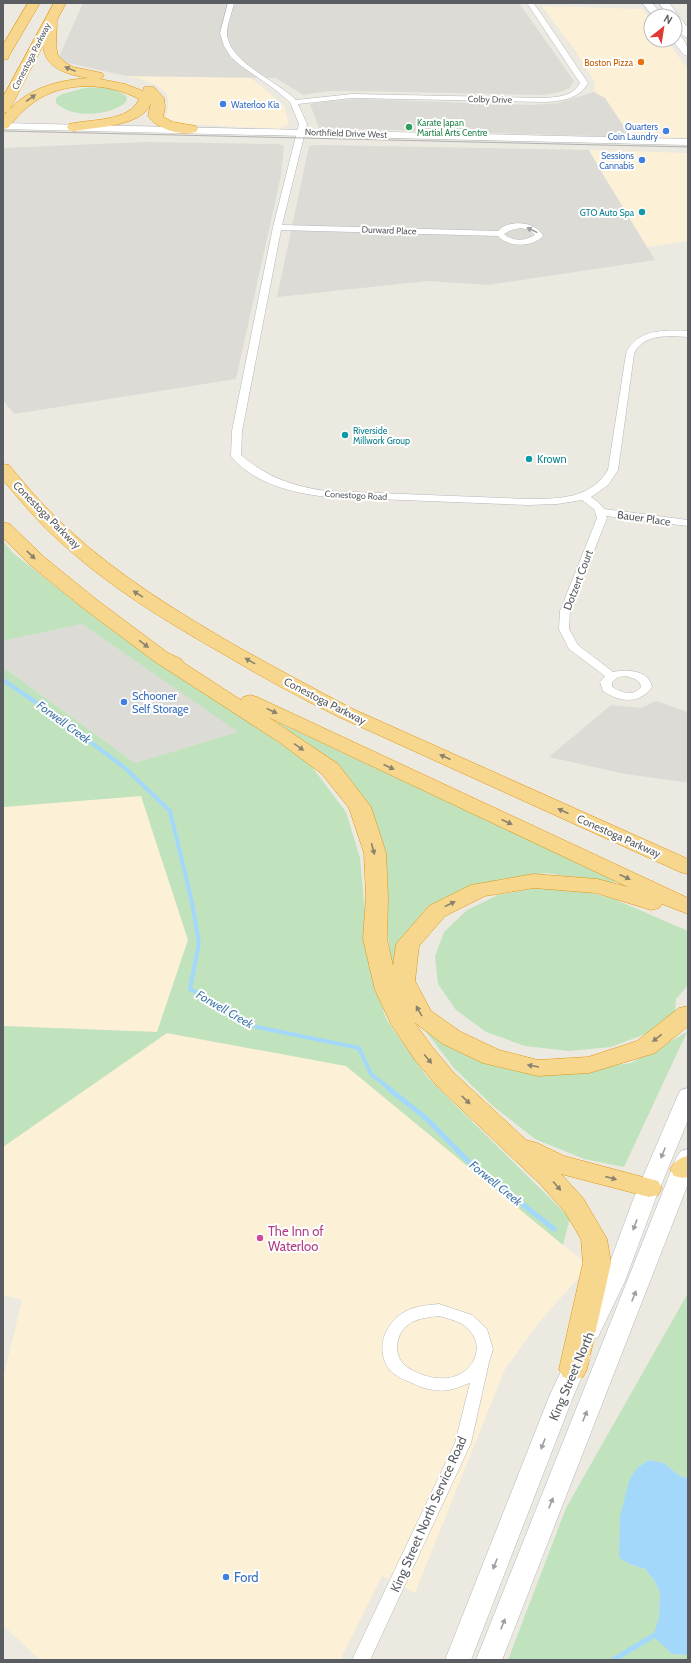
<svg xmlns="http://www.w3.org/2000/svg" width="691" height="1663" viewBox="0 0 691 1663" font-family="Cabin,sans-serif">
<style>
.commercial{fill:#fcf1d6}
.industrial{fill:#dddbd6}
.green{fill:#c0e3be}
.water{fill:#a3d8fa}
.lines{fill:none;stroke-linecap:round;stroke-linejoin:round}
.stream-far1{stroke:#a3d8fa;stroke-width:4}
.stream{stroke:#a3d8fa;stroke-width:5}
.minor-casing{stroke:#b4b7bb;stroke-width:1}
.secondary-casing{stroke:#b3b6bb;stroke-width:1}
.motorway-casing{stroke:#e1950c;stroke-width:1}
.minor{fill:#fff;fill-rule:evenodd}
.secondary{fill:#fff;fill-rule:evenodd}
.motorway{fill:#f7d78d;fill-rule:evenodd}
.tram{stroke:#b0b1b1;stroke-width:1}
.oneway{fill:#89826e}
.oneway2{fill:#9c9ea0}
.food-dot{fill:#e8710a;stroke:#fff;stroke-width:1.5}
.shop-dot{fill:#3f7fe0;stroke:#fff;stroke-width:1.5}
.leisure-dot{fill:#2e9e5b;stroke:#fff;stroke-width:1.5}
.culture-dot{fill:#0f9aa8;stroke:#fff;stroke-width:1.5}
.hotel-dot{fill:#d1479c;stroke:#fff;stroke-width:1.5}
.labels{text-anchor:middle;dominant-baseline:central;stroke-width:4;stroke-linejoin:round;paint-order:stroke}
.far-street-label{font-size:9px;fill:#5a5d61;stroke:#fff}
.far-food-label{font-size:9px;fill:#c56008;stroke:#fff;text-anchor:end}
.far-shop-label{font-size:9px;fill:#366cbe;stroke:#fff;text-anchor:end}
.far-leisure-label{font-size:9px;fill:#27864d;stroke:#fff;text-anchor:start}
.far-culture-label{font-size:9px;fill:#0d838f;stroke:#fff;text-anchor:end}
.culture-label{font-size:11px;fill:#0d838f;stroke:#fff;text-anchor:start}
.street-label{font-size:11px;fill:#5a5d61;stroke:#fff}
.shop-label{font-size:11px;fill:#366cbe;stroke:#fff;text-anchor:start}
.water-label{font-size:12px;font-style:italic;fill:#4279ab;stroke:#fff}
.near-hotel-label{font-size:13px;fill:#b23c85;stroke:#fff;text-anchor:start}
.near-street-label{font-size:13px;fill:#5a5d61;stroke:#fff}
.near-shop-label{font-size:13px;fill:#366cbe;stroke:#fff;text-anchor:start}
</style>
<rect width="100%" height="100%" fill="#ece9e1"/>
<!-- commercial -->
<path class="commercial" d="M542,6L642,9L651,20V40H666L688,69V138L631,137L605,98L594,92L595,83L575,50Z
M126,76L251,78L284,106L289,124L279,129L164,123L168,109V100L166,93L156,85L141,79Z
M589,150L688,153V241L647,247Z
M141,796L188,940L157,1032L3,1026V807Z
M167,1033L346,1066L589,1266L540,1321L505,1369L415,1593L382,1576L340,1660H40L3,1625V1379L22,1300L3,1295V1147Z"/>
<!-- industrial -->
<path class="industrial" d="M83,3H519L574,81L570,88L560,92L543,95L358,91H329L303,95L276,78L126,76L64,62L59,57Z
M594,92L605,98L631,137L319,128L310,104L330,101L361,99L533,105L558,103Z
M145,142L278,144L284,146L281,175L236,379L14,414L3,400V148Z
M317,145L589,150L603,175L655,260L488,285L428,281L277,297L309,146Z
M82,624L239,732L135,763L3,667V641Z
M656,701L688,712V781L684,782L625,774L549,757L611,705L641,708Z"/>
<!-- green -->
<path class="green" d="M85,88C100,87 115,87 127,97L126,102C110,116 72,119 56,103V98L62,94Z
M3,541L13,553L98,620L309,763L346,812L360,858L370,967L386,1019L427,1077L570,1218L563,1245L346,1066L167,1033L3,1147V1026L157,1032L188,940L141,796L3,807V667L135,763L238,732L82,624L3,641Z
M279,723L617,881L611,884L547,873L501,879L465,889L392,975L388,934L387,879L368,810L274,726Z
M536,888L576,889L614,899L688,931V985L676,999L675,1013L648,1033L611,1047L569,1051L525,1046L486,1032L456,1010L438,984L435,957L444,932L467,910L498,895Z
M413,1015L544,1074L631,1063L687,1032L624,1167L584,1159L535,1139L493,1106L454,1068Z
M688,1293V1478L680,1476L664,1463L649,1460L638,1467L632,1565L645,1569L654,1580L660,1593L659,1618L654,1636L672,1654L688,1655V1660H508L566,1508Z"/>
<!-- water -->
<path class="water" d="M649,1460L664,1463L680,1476L688,1478V1655L672,1654L653,1636L659,1618L660,1593L654,1580L645,1569L632,1565L619,1558L620,1516L630,1478L638,1467Z"/>
<g class="lines">
<!-- stream-far1 -->
<path class="stream-far1" d="M3,680L59,718L126,769L170,811L192,902L199,943L190,989L257,1027L359,1048L371,1074L390,1089"/>
<!-- stream -->
<path class="stream" d="M388,1088L427,1119L468,1161L554,1229
M613,1660L653,1636"/>
<!-- minor casing -->
<g class="minor-casing">
<path id="minor" d="M228,3H234C232,13 226,26 227,36C232,64 277,81 296,100L352,94L545,98C558,97 574,96 580,83L527,3H533L540,12L588,83C579,99 562,101 545,102L352,98L298,104L307,124L282,225L498,231C509,219 536,221 543,236C533,247 508,248 498,236L281,230L242,431L241,455C266,477 295,487 327,491L528,499C558,499 591,499 608,470L626,354C636,329 664,330 688,331V337C669,336 643,333 634,354L618,470L608,485L591,497L599,503L604,509L688,520V526L606,516L607,518L570,611L569,629L578,645L613,672C627,669 649,670 652,687C639,705 620,702 603,691L600,682L605,676L569,649L559,629L560,611L597,518L594,509L582,500L557,504L528,505L327,497C294,493 253,484 231,456L232,431L273,227L299,124L290,102L273,88L240,65L231,57L224,46L220,33ZM521,228L530,230L535,235C525,241 513,242 504,234L511,230ZM626,676L635,679L640,683L641,687C633,697 622,693 612,687V682L618,677Z
M439,1304L472,1315L487,1329L493,1349L489,1362L471,1443L370,1660H352L455,1443L470,1383C463,1385 456,1389 449,1390C438,1392 424,1389 414,1384C405,1380 396,1377 390,1370C374,1350 385,1322 406,1311C416,1306 428,1305 439,1304ZM439,1316C446,1318 455,1320 462,1324C488,1340 477,1374 448,1378C437,1379 427,1377 418,1373C412,1370 405,1367 401,1361C398,1357 397,1351 397,1347C399,1322 418,1318 439,1316Z"/>
</g>
<!-- secondary casing -->
<g class="secondary-casing">
<path id="secondary" d="M642,3H652L663,16H653Z
M659,3H669L688,28V38C679,36 675,24 675,16H668Z
M675,34C685,36 688,47 688,56L684,55L672,40H675Z
M3,123L688,139V145L3,129Z
M688,1088V1120L655,1200L625,1281L598,1337L590,1340L582,1337L579,1331L603,1281L633,1200L678,1095L681,1090Z
M688,1149V1184L502,1660H476L677,1156L681,1151Z
M579,1347L587,1350L591,1356L573,1397L471,1660H445L549,1397L571,1350Z"/>
</g>
<!-- motorway casing -->
<g class="motorway-casing">
<path id="motorway" d="M28,3H40L9,56L8,59L3,60V45Z
M54,3H66L57,20L56,46L58,56L66,63L73,67L102,73L104,76L100,79L125,84L143,91L144,87H154L164,98L165,107L163,117L173,122L196,126L198,129L196,132C180,136 157,129 148,116L151,103C142,127 95,127 74,131L69,130L67,127L69,124C89,119 130,122 139,99C107,82 64,81 34,102C24,109 16,118 8,128L3,129V116L7,112L3,113V97ZM43,46C45,70 70,75 89,78C59,80 31,87 10,109Z
M3,464L9,465C28,488 47,510 69,530C119,576 179,613 238,647C276,668 314,689 353,709L688,859V874L680,872L339,717C300,698 262,677 225,655C165,621 106,585 56,538C37,521 20,500 3,480Z
M3,522L10,524L44,557L97,600L168,653L181,659L184,663L241,700L243,697L250,695L257,697L688,898V914L662,904L659,908L651,910L596,893L534,888L485,896L445,916L419,946L415,981L431,1011L461,1032L499,1050L538,1060L588,1057L637,1041L679,1008L688,1006V1026L655,1053L589,1073L538,1076L483,1063L443,1044L414,1022L433,1048L454,1073L526,1140L537,1143L564,1156L658,1181L662,1188L658,1195L649,1197L561,1174L583,1198L607,1239L611,1263L587,1369L583,1377L573,1380L563,1377L559,1369L583,1263L581,1239L565,1212L540,1184L436,1085L415,1060L391,1024L375,990L363,939L366,897L364,853L349,808L322,774L279,742L154,661L83,608L30,565L3,538ZM268,717L628,887L597,879L534,874L471,885L429,906L396,944L393,966L387,939L388,897L386,853L371,807L338,764Z
M688,1156V1177L683,1178L674,1176L670,1169C675,1161 679,1158 688,1156Z"/>
</g>
<!-- minor -->
<use href="#minor" class="minor"/>
<!-- secondary -->
<use href="#secondary" class="secondary"/>
<!-- motorway -->
<use href="#motorway" class="motorway"/>
<!-- tram -->
<path class="tram" d="M3,131L688,147"/>
</g>
<!-- one-way arrows -->
<defs><path id="oneway-solid" d="M-6-.8H1V-3.2L6.5 0L1 3.2V.8H-6Z"/></defs>
<g class="oneway">
<use href="#oneway-solid" transform="translate(70 69) rotate(-158)"/>
<use href="#oneway-solid" transform="translate(31 98) rotate(-35)"/>
<use href="#oneway-solid" transform="translate(31 555) rotate(44)"/>
<use href="#oneway-solid" transform="translate(138 594) rotate(-148)"/>
<use href="#oneway-solid" transform="translate(144 644) rotate(37)"/>
<use href="#oneway-solid" transform="translate(250 661) rotate(-151)"/>
<use href="#oneway-solid" transform="translate(272 711) rotate(26)"/>
<use href="#oneway-solid" transform="translate(299 747) rotate(35)"/>
<use href="#oneway-solid" transform="translate(445 757) rotate(-156)"/>
<use href="#oneway-solid" transform="translate(389 767) rotate(25)"/>
<use href="#oneway-solid" transform="translate(563 811) rotate(-156)"/>
<use href="#oneway-solid" transform="translate(507 822) rotate(25)"/>
<use href="#oneway-solid" transform="translate(373 849) rotate(75)"/>
<use href="#oneway-solid" transform="translate(625 877) rotate(25)"/>
<use href="#oneway-solid" transform="translate(450 904) rotate(-26)"/>
<use href="#oneway-solid" transform="translate(419 1011) rotate(-120)"/>
<use href="#oneway-solid" transform="translate(657 1038) rotate(142)"/>
<use href="#oneway-solid" transform="translate(428 1059) rotate(50)"/>
<use href="#oneway-solid" transform="translate(533 1066) rotate(-170)"/>
<use href="#oneway-solid" transform="translate(466 1100) rotate(44)"/>
<use href="#oneway-solid" transform="translate(611 1178) rotate(15)"/>
<use href="#oneway-solid" transform="translate(557 1186) rotate(49)"/>
</g>
<g class="oneway2">
<use href="#oneway-solid" transform="translate(532 230) rotate(-154)"/>
<use href="#oneway-solid" transform="translate(663 1153) rotate(112)"/>
<use href="#oneway-solid" transform="translate(635 1225) rotate(110)"/>
<use href="#oneway-solid" transform="translate(634 1296) rotate(-68)"/>
<use href="#oneway-solid" transform="translate(585 1416) rotate(-68)"/>
<use href="#oneway-solid" transform="translate(543 1444) rotate(111)"/>
<use href="#oneway-solid" transform="translate(551 1503) rotate(-68)"/>
<use href="#oneway-solid" transform="translate(495 1564) rotate(112)"/>
<use href="#oneway-solid" transform="translate(503 1624) rotate(-68)"/>
</g>
<!-- markers -->
<circle class="food-dot" cx="641" cy="62" r="4"/>
<g class="shop-dot">
<circle cx="223" cy="104" r="4"/>
<circle cx="666" cy="131" r="4"/>
<circle cx="642" cy="160" r="4"/>
<circle cx="124" cy="702" r="4"/>
<circle cx="226" cy="1577" r="4"/>
</g>
<circle class="leisure-dot" cx="409" cy="127" r="4"/>
<g class="culture-dot">
<circle cx="642" cy="212" r="4"/>
<circle cx="345" cy="435" r="4"/>
<circle cx="529" cy="459" r="4"/>
</g>
<circle class="hotel-dot" cx="260" cy="1238" r="4"/>
<g class="labels">
<!-- far-street labels -->
<g class="far-street-label">
<text transform="translate(31 56) rotate(-63)">Conestoga Parkway</text>
<text transform="translate(490 99) rotate(1)">Colby Drive</text>
<text transform="translate(346 133) rotate(2)">Northfield Drive West</text>
<text transform="translate(389 230) rotate(2)">Durward Place</text>
<text transform="translate(356 495) rotate(3)">Conestogo Road</text>
</g>
<!-- far-food labels -->
<g class="far-food-label">
<text x="633" y="62">Boston Pizza</text>
</g>
<!-- far-shop labels -->
<g class="far-shop-label">
<text x="231" y="104" text-anchor="start">Waterloo Kia</text>
<text x="658" y="126">Quarters<tspan x="658" dy="10">Coin Laundry</tspan></text>
<text x="634" y="155">Sessions<tspan x="634" dy="10">Cannabis</tspan></text>
</g>
<!-- far-leisure labels -->
<g class="far-leisure-label">
<text x="417" y="122">Karate Japan<tspan x="417" dy="10">Martial Arts Centre</tspan></text>
</g>
<!-- far-culture labels -->
<g class="far-culture-label">
<text x="634" y="212">GTO Auto Spa</text>
<text x="353" y="430" text-anchor="start">Riverside<tspan x="353" dy="10">Millwork Group</tspan></text>
</g>
<!-- culture labels -->
<g class="culture-label">
<text x="537" y="459">Krown</text>
</g>
<!-- street labels -->
<g class="street-label">
<text transform="translate(47 515) rotate(45)">Conestoga Parkway</text>
<text transform="translate(644 518) rotate(8)">Bauer Place</text>
<text transform="translate(578 580) rotate(-69)">Dotzert Court</text>
<text transform="translate(325 701) rotate(27)">Conestoga Parkway</text>
<text transform="translate(619 836) rotate(24)">Conestoga Parkway</text>
</g>
<!-- shop labels -->
<g class="shop-label">
<text x="132" y="696">Schooner<tspan x="132" dy="13">Self Storage</tspan></text>
</g>
<!-- water labels -->
<g class="water-label">
<text transform="translate(64 722) rotate(36)">Forwell Creek</text>
<text transform="translate(225 1009) rotate(30)">Forwell Creek</text>
<text transform="translate(496 1183) rotate(39)">Forwell Creek</text>
</g>
<!-- near-hotel labels -->
<g class="near-hotel-label">
<text x="268" y="1231">The Inn of<tspan x="268" dy="15">Waterloo</tspan></text>
</g>
<!-- near-street labels -->
<g class="near-street-label">
<text transform="translate(571 1376) rotate(-67)">King Street North</text>
<text transform="translate(428 1514) rotate(-66)">King Street North Service Road</text>
</g>
<!-- near-shop labels -->
<g class="near-shop-label">
<text x="234" y="1577">Ford</text>
</g>
</g>
<!-- border -->
<rect width="691" height="1663" fill="none" stroke="#5a5d61" stroke-width="8"/>
<!-- north arrow -->
<g transform="translate(663 28) rotate(30)"><circle r="19" fill="#ffffff" stroke="#bdbec0"/>
<path d="M0-3L7 15L0 10L-7 15Z" fill="#df3934"/>
<text y="-6" font-size="11" font-weight="bold" text-anchor="middle" fill="#5a5d61">N</text>
</g>
</svg>
